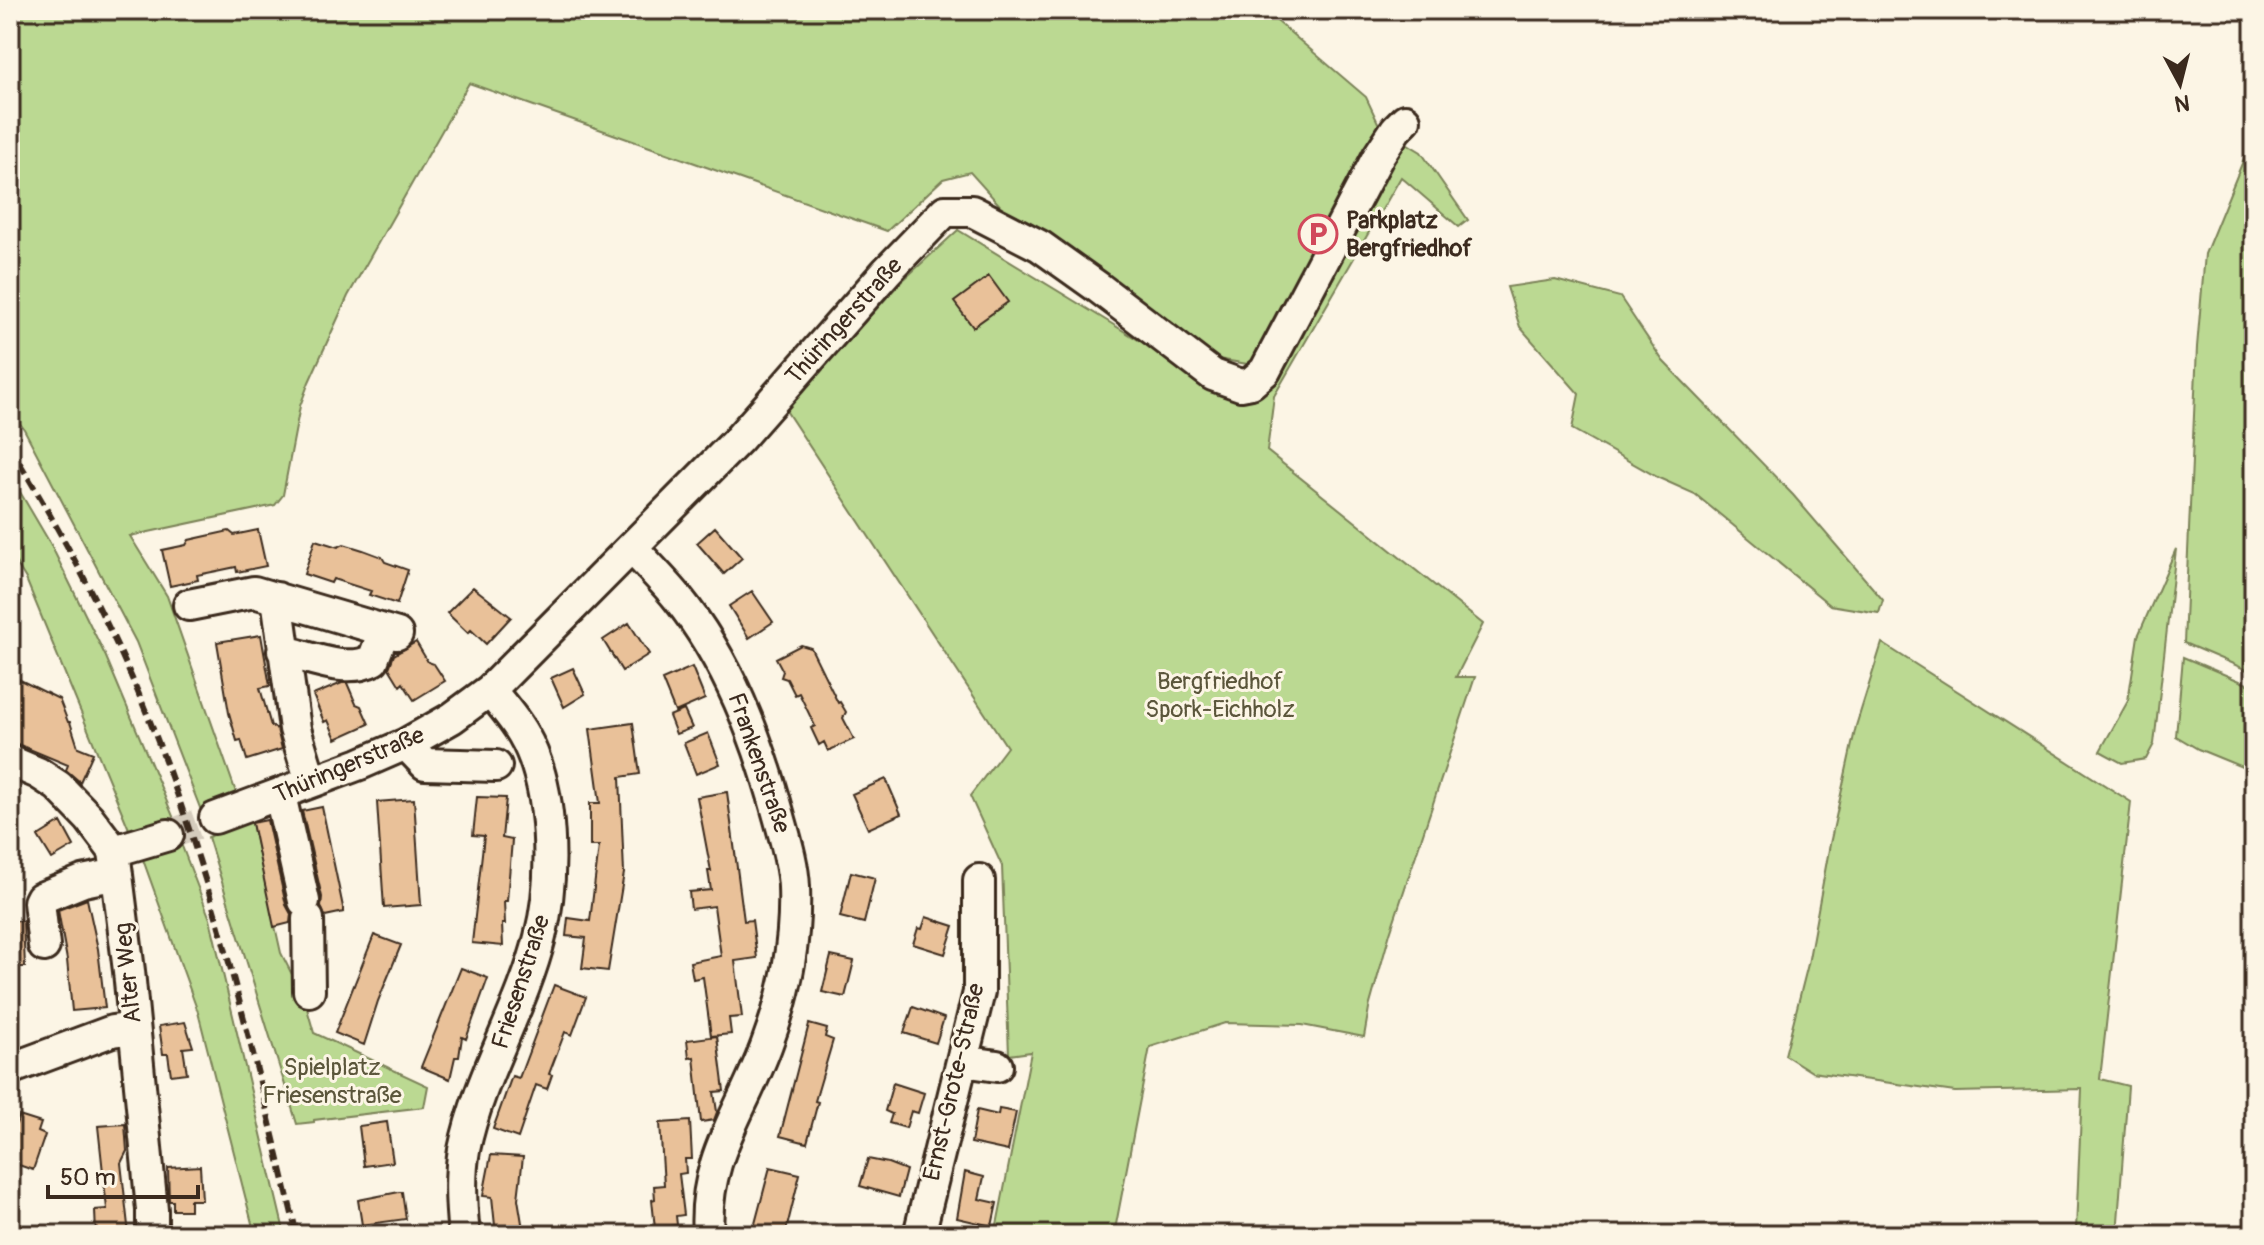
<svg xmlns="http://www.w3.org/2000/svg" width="2264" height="1245" viewBox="0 0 2264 1245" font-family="Pangolin,sans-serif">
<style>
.green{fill:#bbd992;stroke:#7b8258;stroke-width:2}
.building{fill:#e9c199;stroke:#3b2a1e;stroke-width:2}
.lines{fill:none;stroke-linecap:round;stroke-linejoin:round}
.minor-tunnel{stroke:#d5ccbd;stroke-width:30;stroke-dasharray:30 15;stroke-linecap:butt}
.minor-casing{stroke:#3b2a1e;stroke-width:36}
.minor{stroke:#fcf5e5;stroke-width:30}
.rail{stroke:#3b2a1e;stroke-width:6;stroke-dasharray:12 6;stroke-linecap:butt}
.labels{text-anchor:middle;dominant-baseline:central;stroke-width:6;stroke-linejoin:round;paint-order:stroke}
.poi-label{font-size:24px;font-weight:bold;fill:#3b2a1e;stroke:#fcf5e5;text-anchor:start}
.street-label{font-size:24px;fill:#3b2a1e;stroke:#fcf5e5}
.park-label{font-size:24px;fill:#5b563b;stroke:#fcf5e5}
</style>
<rect width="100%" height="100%" fill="#fcf5e5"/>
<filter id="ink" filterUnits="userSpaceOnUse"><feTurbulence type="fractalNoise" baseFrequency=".0125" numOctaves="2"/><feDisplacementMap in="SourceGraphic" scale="16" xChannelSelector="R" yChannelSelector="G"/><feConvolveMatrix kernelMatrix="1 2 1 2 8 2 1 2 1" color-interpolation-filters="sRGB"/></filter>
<g filter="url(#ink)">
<!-- green -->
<path class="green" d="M10,10H1264L1366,97L1380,127L1421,152L1468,220L1459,227L1401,177L1274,396L1267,451L1483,624L1456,677H1475L1390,933L1369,1008L1364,1037L1302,1025L1225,1023L1150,1047L1114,1235H995L1031,1052L1009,1055L1002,866L970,796L1007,747L785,409L900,283L958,230L1240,402L1262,393L1247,364L1218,359L1004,210L970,172L943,179L887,231L469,83L348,296L309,382L300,406L283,495L275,505L130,536L167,596L239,801L202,813L136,642L24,429L10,410Z
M2254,134V673L2184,643L2197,347L2205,254Z
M1555,280L1620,297L1663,361L1793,495L1883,600L1879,613L1830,605L1695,494L1659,478L1572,429L1579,394L1520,327L1507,287Z
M10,475L50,543L106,657L175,821L131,834L26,579L10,553Z
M2176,549L2154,744L2146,759L2122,763L2100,751L2128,701L2138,636Z
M1882,643L2131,802L2100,1079L2128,1086L2117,1235H2078L2076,1230L2082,1089L1955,1092L1812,1072L1785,1055L1808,964L1830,844L1856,726Z
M2183,657L2254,687V772L2198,749L2176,736Z
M248,822L252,823L281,953L304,998L314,1033L428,1086L424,1107L314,1120V1122L297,1124L208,837Z
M180,841L210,919L285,1235H255L198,1012L141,854Z"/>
<!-- building -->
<path class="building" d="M989,276L1008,302L973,327L954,302Z
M715,527L742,558L724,574L697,543Z
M258,530L266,566L237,572L236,567L217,571L197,575L198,580L170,586L162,550L186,545L189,540L229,531L234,535Z
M315,540L338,547L344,544L363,550L382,557L385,562L408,570L397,604L369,595L371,591L333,579L331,583L304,574Z
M473,587L511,617L486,644L471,630L468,633L447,613Z
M752,591L773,622L749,638L729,606Z
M629,623L649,654L622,671L603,640Z
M261,635L270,686L260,688L271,726L277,729L282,749L247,760L241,740L237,741L229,713L217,642Z
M416,642L428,662L434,664L445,681L414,700L403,683L400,686L389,668L394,655Z
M801,645L811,648L838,703L840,702L846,712L843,718L854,739L828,751L824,742L819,745L811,728L815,726L799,693L795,695L787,679L781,677L783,671L776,658Z
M692,667L705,699L675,712L662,680Z
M573,668L585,694L564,707L551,678Z
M16,678L59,699L68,722H70L78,747L93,753L80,782L66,770L68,765L10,741V691Z
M342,683H347L356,704L361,706L369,724L336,739L328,720L324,722L313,695Z
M684,710L692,728L676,734L669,716Z
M633,723L640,774L620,777L624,873L608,971L582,968L586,938L566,936L568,918L590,921L599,846H590V803H600L590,729Z
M708,733L720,764L696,774L684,743Z
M886,779L901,814L868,829L852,794Z
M727,792L744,921L752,920L757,958L735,961L742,1017L729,1018L731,1034L711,1036L703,977L693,979L690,962L721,956L714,906L691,909L689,892L711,890L708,871H711L697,797Z
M477,797L506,798L502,838L512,840L507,901H504L505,924H502L503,946L472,943L484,836L473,835Z
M414,799L421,905L384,908L377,802Z
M322,807L344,912L325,916L321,907L322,897L302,811Z
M267,820L286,905L291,914L290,923L274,927L252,823Z
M61,822L74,846L52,859L38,836Z
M851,872L875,878L864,923L840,917Z
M87,899L98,949L105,1008L72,1011L67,960L58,910Z
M926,917L954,926L945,954L913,944L918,928L922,929Z
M10,921H23L25,967H10Z
M374,935L401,945L378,1001L364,1045L335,1033Z
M831,956L854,961L845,997L822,992Z
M461,968L488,978L466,1039L462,1037L459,1057H455L450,1079L421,1067Z
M554,985L586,997L572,1035L565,1032L549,1074L552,1075L547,1089L536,1085L518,1138L493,1129L512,1076L519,1078Z
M913,1007L944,1018L936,1043L904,1033Z
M185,1022L193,1047L183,1048L187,1073L171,1075L168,1054H163L159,1026Z
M809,1024L827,1029L825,1037L833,1040L815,1101L818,1102L807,1143L780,1136Z
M717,1036L724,1091L714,1092L717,1112L714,1120L701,1122L694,1057L689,1058L687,1040Z
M893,1083L924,1093L918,1113L911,1111L906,1128L889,1123L892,1114L885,1111Z
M999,1109L1016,1112L1008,1151L971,1143L977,1110L998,1115Z
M19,1116L41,1123L38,1132L45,1135L33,1170L10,1162V1122L16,1124Z
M690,1121L692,1159H685L686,1173L679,1174L684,1215L676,1216L677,1225L655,1228L652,1200L655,1199L654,1186L664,1185L660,1123Z
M387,1122L393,1162L364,1166L359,1126Z
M125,1124L127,1151L121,1163L129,1235H96L95,1210L107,1209L98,1126Z
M491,1155L523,1157L518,1199L524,1235H496L492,1197L483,1196Z
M868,1159L888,1163L906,1170L899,1197L860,1186Z
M200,1166L202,1200H190V1210H173V1201H169L168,1168Z
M770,1167L800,1174L785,1235H752Z
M965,1172L984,1177L979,1199L997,1203L992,1226L957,1218Z
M399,1192H402L406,1219L362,1225L358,1200Z"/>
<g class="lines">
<!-- minor-tunnel -->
<path class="minor-tunnel" d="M168,835L215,818"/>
<!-- minor casing -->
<g class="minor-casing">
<path id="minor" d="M632,548C647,564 663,580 677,597C728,660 758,739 779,816C785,838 793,863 794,887C796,941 787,990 768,1041C744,1110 702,1157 708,1235
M277,598L295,729L311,782
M189,605L254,592L397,634
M283,651C311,657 346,674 373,660L384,631
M406,744L425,764L496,766
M10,761L38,773L58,786L89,818L114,851L129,971L152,1210V1235
M280,795L304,901
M215,818L360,764L406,744L452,718L490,690L738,440L887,271L945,211H972L1040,246L1099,288L1213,375L1241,385L1251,383L1265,371L1379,155L1396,129L1405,120
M114,851L168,835
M308,919L309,991
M44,946L39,902L41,898L83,881L117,874
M963,1061L997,1066
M10,1069L112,1031L134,1028
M464,1235C461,1207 459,1177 464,1150C479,1076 522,1010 540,937C555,879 554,787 523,734C514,718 501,704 490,690
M919,1235L979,992V880"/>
</g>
<!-- minor -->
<use href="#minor" class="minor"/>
<!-- rail -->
<path class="rail" d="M10,447C66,539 116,634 155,734C218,896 256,1066 297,1235"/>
</g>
</g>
<!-- icons -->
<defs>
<g id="parking-ring" transform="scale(2)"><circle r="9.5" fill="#fcf5e5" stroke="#d1495b" stroke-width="1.5"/><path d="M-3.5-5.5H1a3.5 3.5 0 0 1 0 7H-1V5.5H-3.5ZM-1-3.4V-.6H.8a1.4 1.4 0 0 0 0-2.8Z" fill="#d1495b"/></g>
</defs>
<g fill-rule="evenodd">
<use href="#parking-ring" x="1318" y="234"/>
</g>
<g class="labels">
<!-- poi labels -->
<g class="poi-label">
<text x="1346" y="220">Parkplatz<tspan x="1346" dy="28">Bergfriedhof</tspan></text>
</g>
<!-- street labels -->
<g class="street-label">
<text transform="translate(844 321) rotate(-48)">Thüringerstraße</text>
<text transform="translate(759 763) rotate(71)">Frankenstraße</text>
<text transform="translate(349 765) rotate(-23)">Thüringerstraße</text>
<text transform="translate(128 973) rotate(-96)">Alter Weg</text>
<text transform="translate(521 982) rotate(-72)">Friesenstraße</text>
<text transform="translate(954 1082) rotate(-77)">Ernst-Grote-Straße</text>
</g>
<!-- park labels -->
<g class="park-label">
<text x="1220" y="681">Bergfriedhof<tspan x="1220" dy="28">Spork-Eichholz</tspan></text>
<text x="332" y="1067">Spielplatz<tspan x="332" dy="28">Friesenstraße</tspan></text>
</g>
</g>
<!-- margin -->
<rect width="2264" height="1245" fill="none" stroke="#fcf5e5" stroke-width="40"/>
<rect x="20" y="20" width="2224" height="1205" fill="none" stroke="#3b2a1e" stroke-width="3" filter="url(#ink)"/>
<!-- north arrow -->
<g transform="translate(2180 84) rotate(173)" stroke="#fcf5e5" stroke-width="6" paint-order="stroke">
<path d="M0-6L14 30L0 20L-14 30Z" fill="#3b2a1e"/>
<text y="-12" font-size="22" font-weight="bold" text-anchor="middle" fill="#3b2a1e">N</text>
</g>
<!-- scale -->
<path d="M48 1185v12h150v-12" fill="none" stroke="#3b2a1e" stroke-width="4"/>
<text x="60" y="1185" font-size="24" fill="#3b2a1e" stroke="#fcf5e5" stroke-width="6" paint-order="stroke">50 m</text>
</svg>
